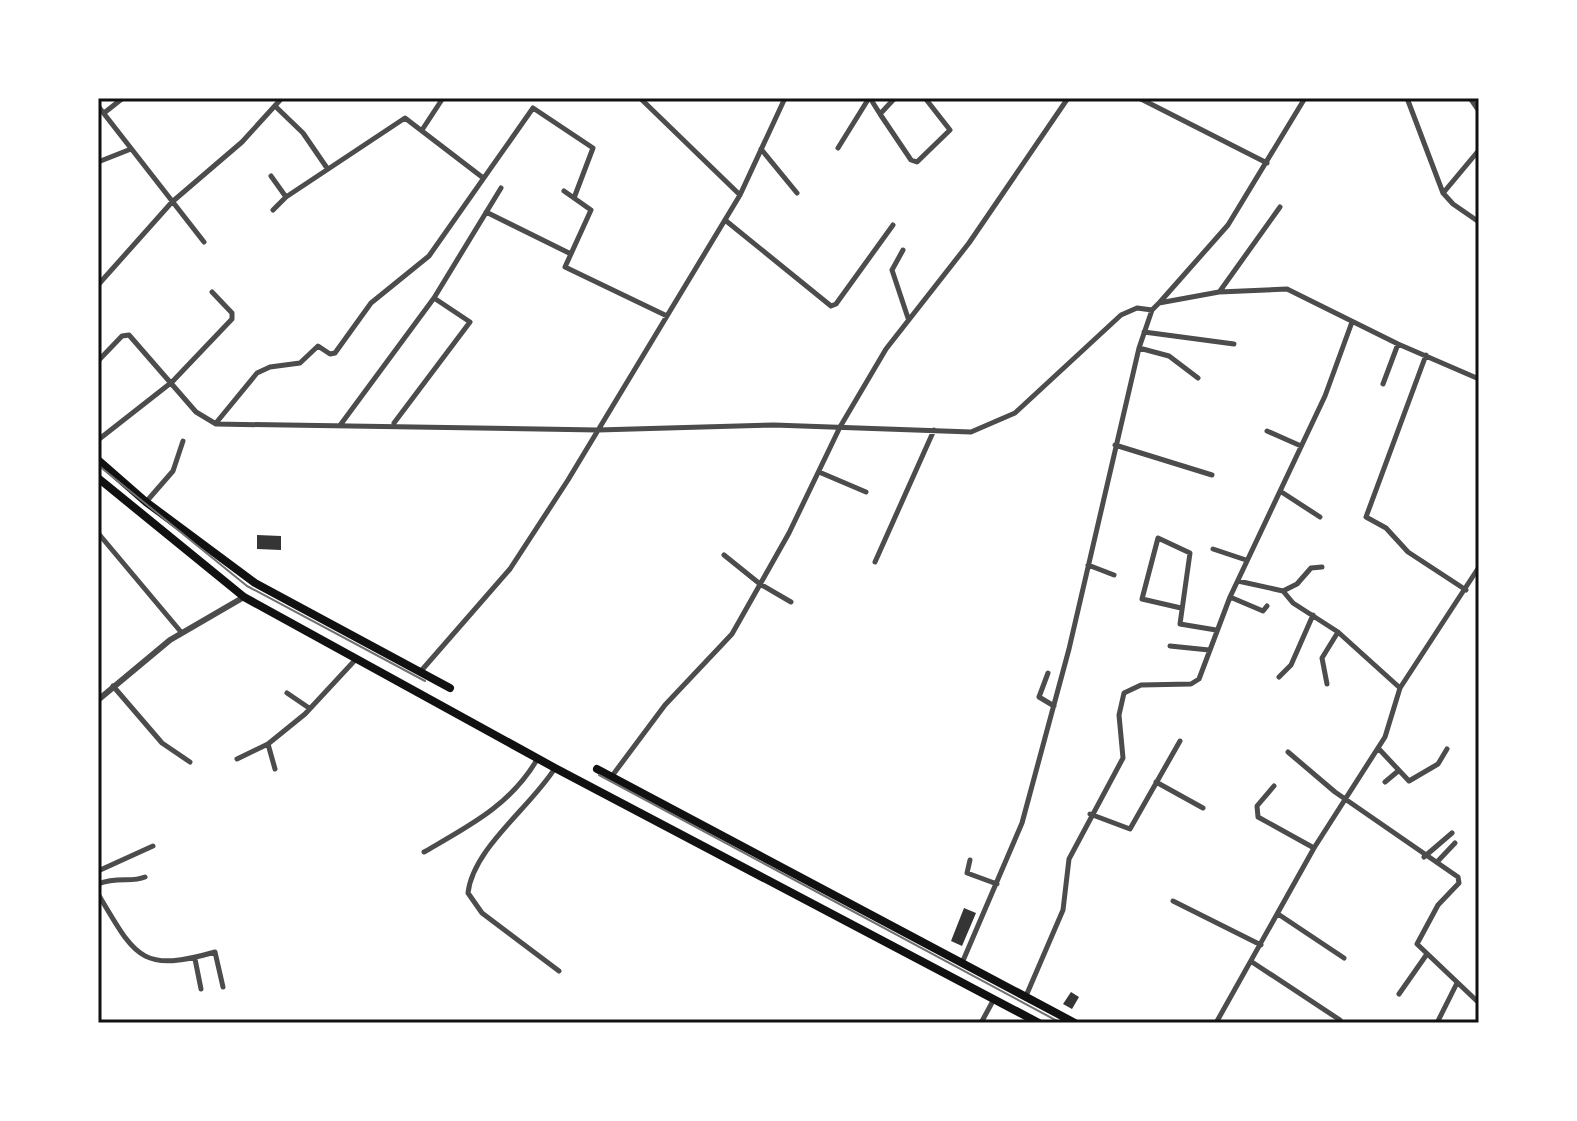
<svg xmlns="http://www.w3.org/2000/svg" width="1577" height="1121" viewBox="0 0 1577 1121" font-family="Mulish,sans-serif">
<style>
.building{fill:#353535}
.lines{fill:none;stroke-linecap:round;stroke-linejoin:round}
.minor{stroke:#4c4c4c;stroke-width:5}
.tertiary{stroke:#4c4c4c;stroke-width:6}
.trunk{stroke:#111;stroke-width:8}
.tram{stroke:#707070;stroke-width:2}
.neatline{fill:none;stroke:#111;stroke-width:3}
</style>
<rect width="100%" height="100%" fill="#fff"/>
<!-- building -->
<path class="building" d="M257,535L281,536V550L257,549Z
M964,908L976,913L962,946L951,941Z
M1071,992L1079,997L1072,1009L1063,1004Z"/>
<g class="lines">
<!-- minor -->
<path class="minor" d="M640,98L740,195
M870,98L880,114L895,98
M1139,98L1267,163
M1407,98L1443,193L1453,204L1479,222
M1470,98L1479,111
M98,106L204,242
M275,106L303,133L327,168
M104,113L123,98
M880,114L911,160L917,162L950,130L925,98
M422,130L443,98
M838,148L869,98
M761,149L797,193
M98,162L131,149
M271,176L286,197
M564,191L591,210L565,267L667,316
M1444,192L1479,150
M273,210L286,197L405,118L482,177
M486,212L571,254
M725,220L831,306L836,304L893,225
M903,250L892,270L908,318
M98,285L172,202L242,142L282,98
M1220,291L1280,207
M1160,302L1228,225L1305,98
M1144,332L1234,344
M1139,348L1169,356L1198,378
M1426,355L1366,517L1386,528L1408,552L1466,590
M98,361L122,336L129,335L196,412L216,424L598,430L774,425L971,432L1015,413L1121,315L1137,308L1152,310
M1383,384L1398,344
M216,423L257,373L270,367L300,363L318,346L330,354L335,353L371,303L429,256L533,108L593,148L574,198
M394,423L470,322L434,298
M341,424L434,298L501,188
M1267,431L1301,446
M98,440L172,382L232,319V313L212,292
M1115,445L1212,475
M819,472L866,492
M1280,491L1320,517
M146,502L173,471L183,441
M98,533L181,632
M1213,549L1246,560
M724,555L760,584L791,602
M875,562L934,430
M1088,565L1114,575
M1238,581L1283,591L1293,603L1338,632L1400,688
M1283,591L1297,584L1311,568L1322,567
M1230,597L1263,611L1267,606
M1181,608L1142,599L1158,538L1190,553L1180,624L1216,630
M1170,646L1209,650
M421,671L510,569L568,480L740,195L785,98
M1048,673L1039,697L1054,706
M1279,677L1291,665L1313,615
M1327,684L1322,658L1338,632
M113,686L162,743L190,762
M287,693L309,708
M1378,748L1409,781L1438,764L1447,749
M1288,752L1335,792L1458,877L1459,883L1438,905L1417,944L1479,1003
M237,759L268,744
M555,768C531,807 473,848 468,893L482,913L559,971
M275,769L268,744L305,714L357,658
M612,776L665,705L732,634L789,533L840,427L886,349L969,243L1068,98
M1156,782L1203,808
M1385,782L1397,772
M1274,786L1257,806L1258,817L1314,848
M1090,814L1130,829L1180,741
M424,852C469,826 511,805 538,758
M1424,857L1452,833
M970,860L967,873L997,884
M1437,862L1455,843
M98,871L153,846
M98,884C118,876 131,883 145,877
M98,894C135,955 139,974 215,952L223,987
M1173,901L1261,945
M1278,914L1344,958
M195,959L201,989
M1252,962L1340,1020
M962,963L1022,823L1069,649L1139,348L1152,310L1159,303L1219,292L1287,289L1398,344L1479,379
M1399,994L1427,954
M1026,996L1063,910L1069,859L1123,758L1119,715L1124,693L1141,685L1191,684L1199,679L1230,597L1325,396L1352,322
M981,1023L994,999
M1216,1023L1314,848L1385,737L1400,688L1479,567
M1437,1023L1457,983"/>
<!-- tertiary -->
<path class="tertiary" d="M98,700L170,640L244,597"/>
<!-- trunk -->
<path class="trunk" d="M98,460L146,502L255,583L450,688
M98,478L244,597L555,768L1039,1023
M597,769L1075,1023"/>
<!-- tram -->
<path class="tram" d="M98,465L247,586L425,681
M599,775L1061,1023"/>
</g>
<!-- border -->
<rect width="1577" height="1121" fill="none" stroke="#ffffff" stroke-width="200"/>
<rect x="100" y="100" width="1377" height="921" class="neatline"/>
</svg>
